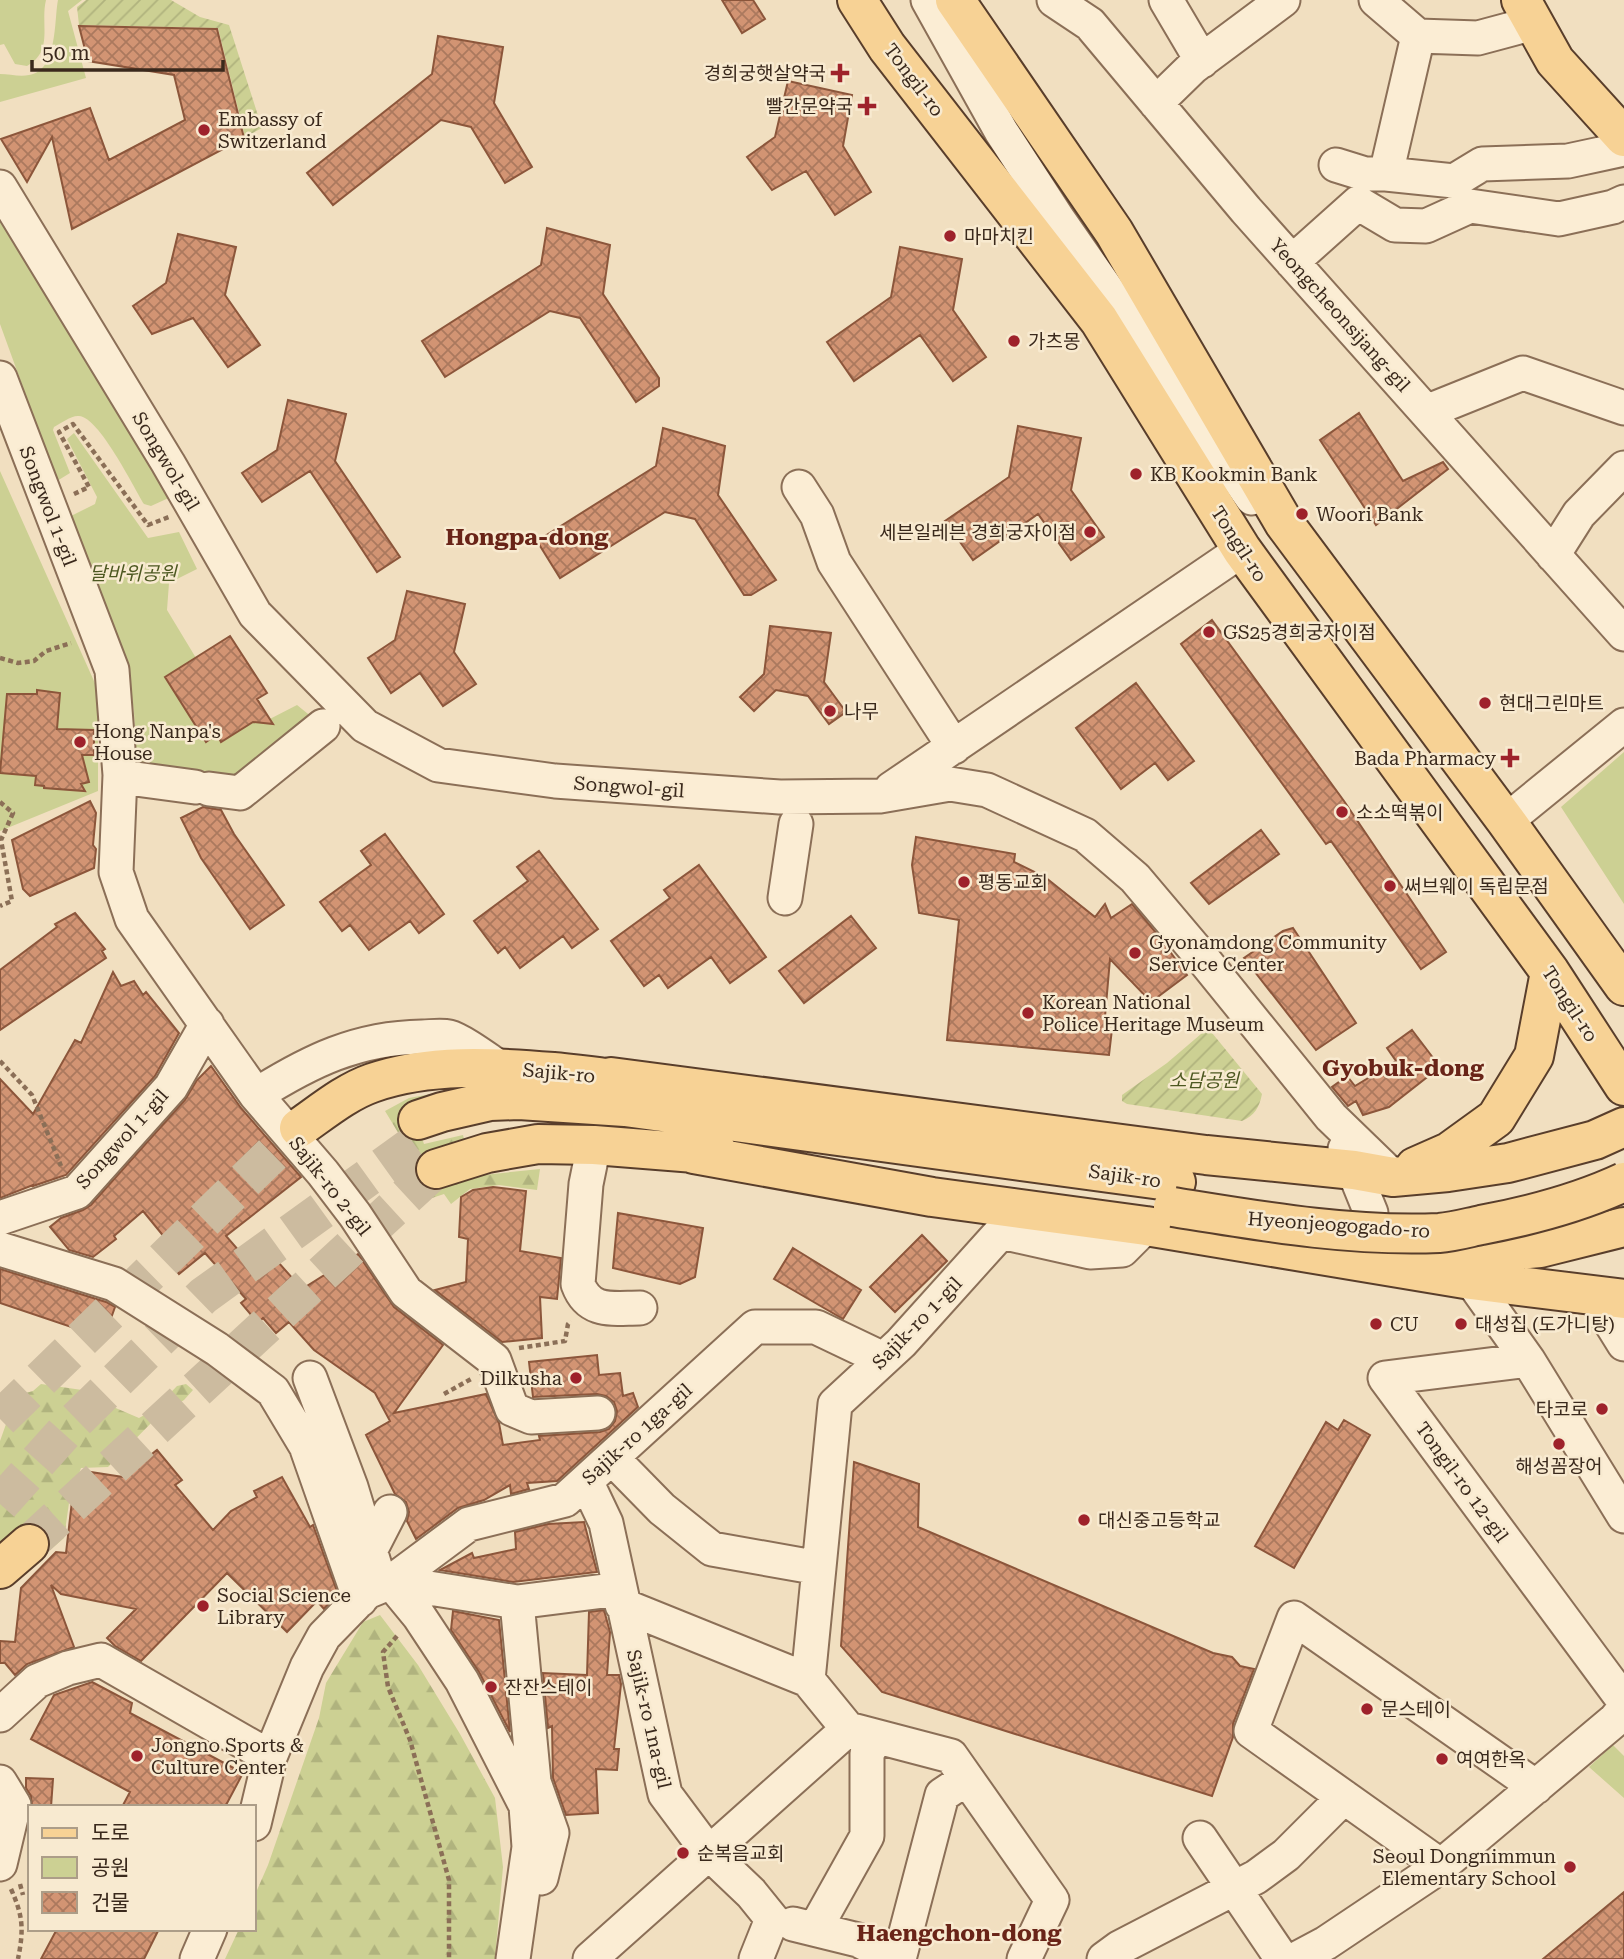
<svg xmlns="http://www.w3.org/2000/svg" width="1624" height="1959" viewBox="0 0 1624 1959" font-family="'Roboto Serif','Noto Sans KR',serif">
<style>
.forest{fill:url(#forest-firs)}
.park{fill:#ccd093}
.garden{fill:url(#garden-furrows)}
.building{fill:url(#building-cross-hatch);stroke:#8c563b;stroke-width:2}
.lines{fill:none;stroke-linecap:round;stroke-linejoin:round}
.major-tunnel{stroke:#ccbb9f;stroke-width:38;stroke-dasharray:38 19;stroke-linecap:butt}
.minor-casing{stroke:#8b6f57;stroke-width:37}
.major-casing{stroke:#593e2b;stroke-width:42}
.path{stroke:#8b6f57;stroke-width:4.5;stroke-dasharray:5 3.5;stroke-linecap:butt}
.minor{stroke:#fbedd4;stroke-width:33}
.major{stroke:#f7d295;stroke-width:38}
.major-bridge-casing{stroke:#593e2b;stroke-width:42;stroke-linecap:butt}
.major-bridge{stroke:#f7d295;stroke-width:38}
.poi-dot{fill:#9e222b;stroke:#f8ead0;stroke-width:2.5}
.labels{text-anchor:middle;dominant-baseline:central;stroke-width:5;stroke-linejoin:round;paint-order:stroke}
.poi-label{font-size:19px;fill:#3a291c;stroke:#f8ead0;text-anchor:start}
.street-label{font-size:19px;fill:#3a291c;stroke:#f8ead0}
.park-label{font-size:19px;font-style:italic;fill:#4d5821;stroke:#f8ead0}
.quarter-label{font-size:23px;font-weight:bold;fill:#692418;stroke:#f8ead0}
</style>
<defs>
<pattern id="forest-firs" width="22" height="20" patternUnits="userSpaceOnUse" patternTransform="scale(1.75)"><rect width="22" height="20" fill="#ccd093"/><path d="M5 1l3.5 6h-7zM16 11l3.5 6h-7z" fill="#b0b37e"/></pattern>
<pattern id="garden-furrows" width="10" height="10" patternUnits="userSpaceOnUse" patternTransform="scale(1.75)"><rect width="10" height="10" fill="#ccd093"/><path d="M-1 1l2-2M0 10L10 0M9 11l2-2" fill="none" stroke="#b0b37e"/></pattern>
<pattern id="building-cross-hatch" width="8" height="8" patternUnits="userSpaceOnUse" patternTransform="scale(1.75)"><rect width="8" height="8" fill="#d29473"/><path d="M0 0l8 8M0 8l8-8" fill="none" stroke="#ab795e"/></pattern>
</defs>
<rect width="100%" height="100%" fill="#f1dfc0"/>
<!-- forest -->
<path class="forest" d="M442,1092L444,1098L412,1109L424,1144L463,1135L473,1176L540,1169L537,1190L499,1185L470,1189L451,1204L444,1194L432,1198L420,1171L408,1175L403,1160L411,1154L385,1111L409,1098Z
M41,1384L82,1390L104,1403L139,1418L155,1409L177,1386L186,1384L193,1390L184,1400L156,1418L108,1467L81,1468L69,1503L64,1538L42,1557L0,1544V1441L11,1410H16L22,1394L33,1391Z
M380,1615L418,1665L460,1734L495,1798L503,1867L495,1959H225L239,1929H254V1897L268,1865L319,1718L326,1683L363,1622Z"/>
<!-- park -->
<path class="park" d="M0,0H46C40,24 54,51 27,66L15,64L4,44L0,45Z
M58,0H82L68,11L86,78L0,102V74C9,74 20,77 29,75C58,71 54,20 58,0Z
M0,218L173,496L151,506L144,504C133,486 99,417 79,416C72,415 61,423 54,427L53,430L70,473L57,481L0,324Z
M74,433L148,538L179,532L197,569L169,583L167,610L196,658L165,677L205,741L217,734L222,742L253,722L262,723L297,705L323,726L240,793L128,778C130,762 136,745 135,729C134,660 95,581 71,516L95,504L97,497L67,439Z
M0,471L98,690V791L0,831Z
M1624,752V904L1561,807Z
M1613,1745L1624,1756V1798L1589,1767Z"/>
<!-- garden -->
<path class="garden" d="M86,0H171L200,17L229,25L262,128L245,137L218,28L79,25L77,7Z
M1208,1028L1262,1094C1259,1108 1255,1115 1242,1121L1127,1104L1122,1101V1095L1167,1063Z"/>
<!-- building -->
<path class="building" d="M722,0H753L765,19L742,33Z
M79,26L217,29L244,138L72,229L52,137L27,182L1,139L90,108L109,160L185,120L174,75L88,61Z
M438,36L503,47L494,103L532,167L505,183L471,127L441,120L333,205L307,173L432,74Z
M788,81L852,95L843,146L871,192L835,215L806,171L772,190L747,157L775,137Z
M547,228L610,245L603,294L659,378V386L636,402L580,318L550,311L445,377L422,341L541,265Z
M178,234L236,247L225,295L260,345L228,367L193,318L152,334L133,306L166,283Z
M900,247L962,259L953,310L986,357L953,381L920,335L854,381L827,342L891,297Z
M288,400L346,414L335,461L400,557L377,572L310,471L262,502L242,473L277,450Z
M1359,413L1403,481L1443,462L1448,469L1376,525L1320,440Z
M1018,426L1081,438L1071,490L1104,537L1071,560L1038,514L973,560L945,521L1009,477Z
M663,428L725,446L718,495L776,580L751,595H744L695,519L665,512L560,578L537,541L656,466Z
M407,591L465,604L454,652L476,684L443,706L420,673L391,693L368,658L395,640Z
M1212,620L1344,801L1446,952L1421,969L1331,841L1326,844L1181,644Z
M770,626L831,633L824,682L846,712L829,724L808,696L776,690L754,711L740,697L764,674Z
M230,636L267,693L257,699L273,724L253,722L221,742L217,734L206,742L165,677Z
M1136,683L1194,761L1168,780L1155,763L1121,789L1076,728Z
M37,690L60,693L57,729L94,730V755H82L89,782L81,784L85,791L44,788V786L35,785L36,776L0,773L7,694H37Z
M90,801L96,813L93,845L96,849L94,868L30,896L23,889L12,840Z
M203,807L221,810L234,834L284,905L250,929L201,858L181,818Z
M1261,830L1279,854L1209,904L1191,883Z
M385,834L444,914L419,933L410,921L369,950L350,925L342,931L320,902L371,865L361,851Z
M916,837L1015,854L1014,862L1045,877L1095,917L1105,904L1111,918L1132,904L1158,935L1187,975L1151,1002L1110,959L1104,1028L1112,1029L1109,1055L947,1040L959,920L919,913L912,865Z
M539,851L598,929L572,948L563,936L520,968L505,947L498,953L474,921L528,881L517,867Z
M699,865L766,957L730,983L711,957L668,988L659,975L644,986L611,941L670,898L664,890Z
M75,913L105,949L102,951L106,958L0,1030V970L57,927L55,924Z
M851,916L876,948L804,1003L779,971Z
M1293,928L1356,1023L1316,1050L1244,958L1283,931Z
M113,972L121,986L134,981L143,995L146,992L179,1033L155,1076L66,1175L33,1186V1185L0,1198V1079L33,1114L75,1040L81,1043Z
M1412,1030L1440,1067L1389,1107L1363,1115L1356,1101L1348,1106L1332,1087L1347,1076L1355,1086L1396,1061L1387,1048Z
M211,1066L241,1108L301,1177L226,1236L253,1267L270,1253L302,1289L358,1254L394,1307L443,1345L394,1413L486,1394L499,1423L503,1445L540,1440L539,1436L600,1432L609,1429L615,1421L617,1411L614,1402L606,1396L597,1394L533,1397L529,1362L597,1355L599,1375L620,1373L623,1396L633,1393L638,1407L557,1481L527,1483L529,1489L511,1494L510,1485L484,1500L458,1508L416,1539L407,1521L409,1512L406,1502L395,1494L366,1435L390,1421L375,1393L314,1350L289,1322L276,1333L263,1318L258,1323L241,1303L246,1299L205,1253L179,1274L162,1252L170,1244L143,1211L114,1236L116,1239L93,1257L69,1250L50,1227L61,1218L83,1210L91,1205L185,1100L197,1080Z
M493,1187L526,1191L520,1251L561,1258L557,1299L540,1297L542,1338L502,1342L435,1290L466,1282L468,1239L459,1237L461,1197L473,1190Z
M618,1213L703,1228L695,1277L680,1284L613,1268Z
M922,1235L947,1261L895,1312L870,1287Z
M793,1248L861,1290L843,1319L774,1279Z
M0,1269L106,1302L115,1307L104,1338L0,1303Z
M1344,1420L1370,1435L1294,1568L1255,1546L1326,1422L1338,1430Z
M157,1450L182,1480L175,1485L213,1530L231,1511L257,1497L254,1491L282,1477L310,1527L313,1525L338,1594L324,1609L317,1601L287,1632L227,1573L141,1661L115,1646L107,1638L136,1609L61,1594L51,1585L74,1647L27,1664L15,1675L5,1663H0V1641L15,1642L21,1588L56,1552L66,1553L72,1501L82,1502L84,1471L123,1477Z
M854,1462L919,1484L918,1527L1213,1653L1232,1657L1240,1666L1254,1669L1233,1724V1737L1212,1796L882,1692L841,1646Z
M584,1522L597,1572L513,1582L440,1570L472,1553L474,1558L516,1549L515,1532L548,1524Z
M604,1610L610,1632L607,1675H619L621,1684L614,1749H619L617,1770L596,1769L598,1813L566,1815L553,1778L552,1726L548,1728L543,1673L587,1675L589,1612Z
M453,1611L499,1620L510,1732L479,1672L451,1630Z
M92,1682L132,1703L130,1713L243,1773L225,1807H122L130,1792L31,1739L54,1695Z
M26,1778L53,1779L51,1807H32L31,1796L26,1788Z
M1624,1892V1959H1543Z
M57,1929H159L144,1959H41Z"/>
<g class="lines">
<!-- major-tunnel -->
<path class="major-tunnel" d="M0,1419L299,1128
M0,1504L69,1427L203,1296L424,1137
M29,1544L436,1169"/>
<!-- minor casing -->
<g class="minor-casing">
<path id="minor" d="M928,0L1001,131L1058,219L1252,498
M1054,0L1090,24L1246,210L1624,634
M1166,0L1202,61
M1376,0L1418,36L1478,38L1534,23
M1156,103L1193,67L1283,0
M1336,165L1365,174H1386L1418,36
M1386,174L1454,181L1482,164L1568,161L1624,149
M0,187L168,463L255,614L365,726L438,765L555,781L780,797L880,796L950,784L987,790L1085,835L1135,878L1195,949L1331,1117L1393,1177
M1292,262L1358,203L1395,225L1426,226L1470,206L1559,219L1613,207L1624,202
M0,378L112,670L120,775L116,872L132,919L256,1095L323,1173L355,1215L406,1292L494,1360L512,1409L531,1417L598,1413
M1426,412L1523,373L1624,408
M799,487L817,515L834,562L954,747
M1553,555L1579,514L1624,468
M128,778L195,787
M209,789L240,793L323,726
M891,789L1242,550
M1506,821L1624,725
M785,898L796,824
M256,1095C310,1061 357,1038 422,1037C430,1037 441,1035 449,1037C461,1040 488,1060 500,1068
M594,1145L586,1184L578,1284C589,1314 613,1308 640,1308
M1345,1149L1371,1213L1370,1241L1359,1247
M0,1218L77,1192L171,1087L207,1024
M0,1249L114,1284L217,1349L273,1391L306,1446L360,1600
M1471,1280L1528,1360L1624,1516
M1593,1294L1624,1344
M1528,1360L1385,1378L1624,1701
M310,1378L351,1487L381,1586
M612,1458L662,1509L712,1549L819,1568
M586,1481L606,1523L665,1794L709,1853L751,1893L772,1919L756,1959
M370,1551L390,1512
M391,1582L469,1524L565,1500L755,1327H816L883,1359
M391,1582L517,1602L620,1589
M517,1602L534,1782L552,1833L541,1878
M622,1605L808,1680
M0,1715L37,1681L68,1668L101,1660L270,1757
M0,1782L14,1805L0,1864
M254,1824L270,1757L307,1667L324,1636L367,1592L391,1582L419,1616L462,1681L526,1806L529,1847L513,1959
M1200,1838L1282,1959
M1441,1866L1251,1731L1294,1618L1536,1787
M793,1924L858,1940L896,1959
M815,1929L867,1836V1753L877,1737
M197,1959L210,1929
M590,1959L848,1729
M899,1959L942,1795L966,1779
M1024,1959L1052,1900L951,1756L848,1729L808,1680L835,1404L901,1343L1001,1232L1090,1252L1122,1250L1146,1226
M1104,1959L1119,1948L1256,1877L1286,1855L1344,1797
M1296,1959L1326,1943L1441,1866L1615,1720L1624,1709"/>
</g>
<!-- major casing -->
<g class="major-casing">
<path id="major" d="M857,0L887,47L1099,320L1242,550L1550,972L1624,1086
M955,0L1114,232L1284,523L1506,821L1624,986
M1521,0L1555,61L1624,137
M611,1077L1206,1155L1354,1170L1393,1177L1448,1172L1508,1163L1595,1140L1624,1127
M418,1120L442,1112L490,1101L519,1100L625,1107L1176,1182
M299,1128C322,1112 346,1092 372,1083C429,1063 494,1067 553,1072C581,1075 609,1077 637,1084
M694,1154L932,1197L1146,1226L1471,1280L1624,1299
M1415,1167L1449,1152L1496,1118L1534,1056L1550,972
M436,1169L487,1153L538,1144L594,1145L720,1155
M1433,1258L1540,1248L1624,1227
M0,1569L29,1544"/>
</g>
<!-- path -->
<path class="path" d="M74,494L89,487L59,432L73,424L148,525L169,517
M0,658L18,663L34,661L46,651L71,643
M0,802L13,813L1,840L12,901L0,906
M0,1061L32,1095L61,1166
M519,1348L565,1341L568,1324L571,1321
M444,1394L471,1379
M397,1636L383,1652L388,1687L410,1740L449,1880V1959
M20,1884L23,1895
M11,1889C23,1916 24,1929 18,1959"/>
<!-- minor -->
<use href="#minor" class="minor"/>
<!-- major -->
<use href="#major" class="major"/>
<!-- major-bridge casing -->
<g class="major-bridge-casing">
<path id="major-bridge" d="M1173,1207C1260,1221 1351,1237 1439,1233C1453,1232 1467,1228 1481,1225C1529,1216 1579,1203 1624,1182"/>
</g>
<!-- major-bridge -->
<use href="#major-bridge" class="major-bridge"/>
</g>
<!-- markers -->
<g class="poi-dot">
<path d="M836.5 62.5h7v7h7v7h-7v7h-7v-7h-7v-7h7z"/>
<path d="M863.5 95.5h7v7h7v7h-7v7h-7v-7h-7v-7h7z"/>
<circle cx="204" cy="130" r="7"/>
<circle cx="950" cy="236" r="7"/>
<circle cx="1014" cy="341" r="7"/>
<circle cx="1136" cy="474" r="7"/>
<circle cx="1302" cy="514" r="7"/>
<circle cx="1090" cy="532" r="7"/>
<circle cx="1209" cy="632" r="7"/>
<circle cx="1485" cy="703" r="7"/>
<circle cx="830" cy="711" r="7"/>
<circle cx="80" cy="742" r="7"/>
<path d="M1506.5 747.5h7v7h7v7h-7v7h-7v-7h-7v-7h7z"/>
<circle cx="1342" cy="812" r="7"/>
<circle cx="964" cy="882" r="7"/>
<circle cx="1390" cy="886" r="7"/>
<circle cx="1135" cy="953" r="7"/>
<circle cx="1028" cy="1013" r="7"/>
<circle cx="1376" cy="1324" r="7"/>
<circle cx="1461" cy="1324" r="7"/>
<circle cx="576" cy="1378" r="7"/>
<circle cx="1602" cy="1409" r="7"/>
<circle cx="1559" cy="1444" r="7"/>
<circle cx="1084" cy="1520" r="7"/>
<circle cx="203" cy="1606" r="7"/>
<circle cx="491" cy="1687" r="7"/>
<circle cx="1367" cy="1709" r="7"/>
<circle cx="137" cy="1756" r="7"/>
<circle cx="1442" cy="1759" r="7"/>
<circle cx="683" cy="1853" r="7"/>
<circle cx="1570" cy="1867" r="7"/>
</g>
<g class="labels">
<!-- poi labels -->
<g class="poi-label">
<text x="826" y="73" text-anchor="end">경희궁햇살약국</text>
<text x="853" y="106" text-anchor="end">빨간문약국</text>
<text x="218" y="119">Embassy of<tspan x="218" dy="22">Switzerland</tspan></text>
<text x="964" y="236">마마치킨</text>
<text x="1028" y="341">가츠몽</text>
<text x="1150" y="474">KB Kookmin Bank</text>
<text x="1316" y="514">Woori Bank</text>
<text x="1076" y="532" text-anchor="end">세븐일레븐 경희궁자이점</text>
<text x="1223" y="632">GS25경희궁자이점</text>
<text x="1499" y="703">현대그린마트</text>
<text x="844" y="711">나무</text>
<text x="94" y="731">Hong Nanpa's<tspan x="94" dy="22">House</tspan></text>
<text x="1496" y="758" text-anchor="end">Bada Pharmacy</text>
<text x="1356" y="812">소소떡볶이</text>
<text x="978" y="882">평동교회</text>
<text x="1404" y="886">써브웨이 독립문점</text>
<text x="1149" y="942">Gyonamdong Community<tspan x="1149" dy="22">Service Center</tspan></text>
<text x="1042" y="1002">Korean National<tspan x="1042" dy="22">Police Heritage Museum</tspan></text>
<text x="1390" y="1324">CU</text>
<text x="1475" y="1324">대성집 (도가니탕)</text>
<text x="562" y="1378" text-anchor="end">Dilkusha</text>
<text x="1588" y="1409" text-anchor="end">타코로</text>
<text x="1559" y="1466" text-anchor="middle">해성꼼장어</text>
<text x="1098" y="1520">대신중고등학교</text>
<text x="217" y="1595">Social Science<tspan x="217" dy="22">Library</tspan></text>
<text x="505" y="1687">잔잔스테이</text>
<text x="1381" y="1709">문스테이</text>
<text x="151" y="1745">Jongno Sports &amp;<tspan x="151" dy="22">Culture Center</tspan></text>
<text x="1456" y="1759">여여한옥</text>
<text x="697" y="1853">순복음교회</text>
<text x="1556" y="1856" text-anchor="end">Seoul Dongnimmun<tspan x="1556" dy="22">Elementary School</tspan></text>
</g>
<!-- street labels -->
<g class="street-label">
<text transform="translate(914 80) rotate(53)">Tongil-ro</text>
<text transform="translate(1340 315) rotate(48)">Yeongcheonsijang-gil</text>
<text transform="translate(166 461) rotate(59)">Songwol-gil</text>
<text transform="translate(48 506) rotate(69)">Songwol 1-gil</text>
<text transform="translate(1239 544) rotate(57)">Tongil-ro</text>
<text transform="translate(629 787) rotate(4)">Songwol-gil</text>
<text transform="translate(1570 1004) rotate(57)">Tongil-ro</text>
<text transform="translate(559 1073) rotate(5)">Sajik-ro</text>
<text transform="translate(122 1139) rotate(-48)">Songwol 1-gil</text>
<text transform="translate(1125 1176) rotate(8)">Sajik-ro</text>
<text transform="translate(330 1186) rotate(52)">Sajik-ro 2-gil</text>
<text transform="translate(1339 1225) rotate(4)">Hyeonjeogogado-ro</text>
<text transform="translate(917 1323) rotate(-46)">Sajik-ro 1-gil</text>
<text transform="translate(637 1434) rotate(-42)">Sajik-ro 1ga-gil</text>
<text transform="translate(1462 1482) rotate(54)">Tongil-ro 12-gil</text>
<text transform="translate(649 1719) rotate(77)">Sajik-ro 1na-gil</text>
</g>
<!-- park labels -->
<g class="park-label">
<text x="133" y="573">달바위공원</text>
<text x="1204" y="1080">소담공원</text>
</g>
<!-- quarter labels -->
<g class="quarter-label">
<text x="527" y="537">Hongpa-dong</text>
<text x="1403" y="1068">Gyobuk-dong</text>
<text x="959" y="1933">Haengchon-dong</text>
</g>
</g>
<!-- legend -->
<rect x="28" y="1805" width="228" height="126" fill="#f8ead0" stroke="#ac9d88" stroke-width="2"/>
<rect x="42" y="1828" width="35" height="10" fill="#f7d295" stroke="#ac9d88" stroke-width="2"/>
<text x="91" y="1840" font-size="21" fill="#3a291c">도로</text>
<rect x="42" y="1857" width="35" height="21" fill="#ccd093" stroke="#ac9d88" stroke-width="2"/>
<text x="91" y="1875" font-size="21" fill="#3a291c">공원</text>
<rect x="42" y="1892" width="35" height="21" fill="url(#building-cross-hatch)" stroke="#ac9d88" stroke-width="2"/>
<text x="91" y="1910" font-size="21" fill="#3a291c">건물</text>
<!-- scale -->
<path d="M32 60v10h191v-10" fill="none" stroke="#3a291c" stroke-width="3.5"/>
<text x="42" y="60" font-size="21" fill="#3a291c" stroke="#f8ead0" stroke-width="5" paint-order="stroke">50 m</text>
</svg>
